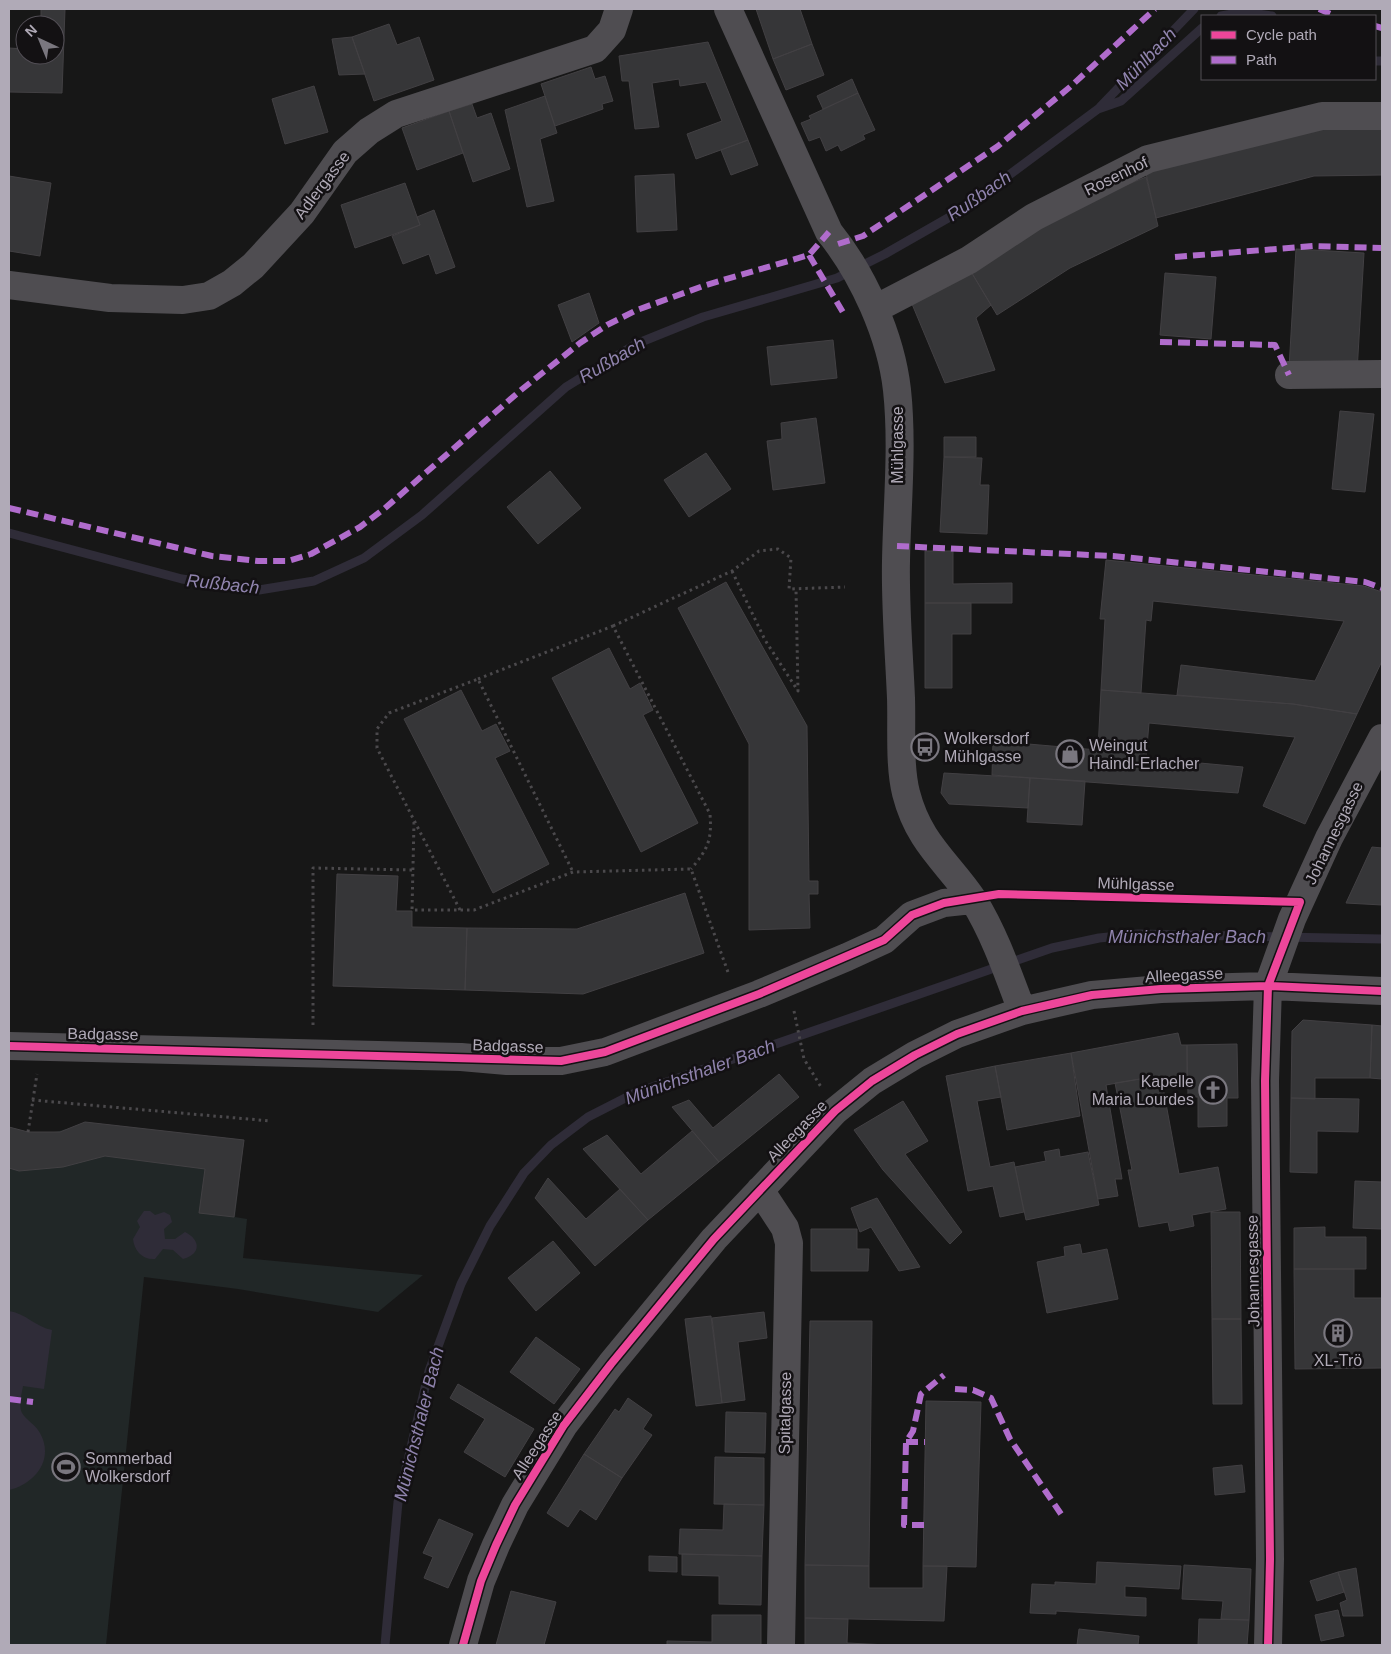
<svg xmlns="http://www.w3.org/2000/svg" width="1391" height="1654" viewBox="0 0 1391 1654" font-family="Helvetica,sans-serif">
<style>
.green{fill:#212727}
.water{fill:#2f2c38}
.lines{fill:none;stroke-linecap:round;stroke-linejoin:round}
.stream{stroke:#2f2c38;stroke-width:9}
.building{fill:#363638;stroke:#424043}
.path{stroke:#4b494c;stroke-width:3;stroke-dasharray:2.5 4;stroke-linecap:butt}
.minor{stroke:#4f4d51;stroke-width:28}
.quiet{stroke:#b06ccc;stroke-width:6;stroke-dasharray:12 6;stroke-linecap:butt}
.cycleway-casing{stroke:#131113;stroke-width:11}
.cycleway{stroke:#ed469a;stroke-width:8}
.labels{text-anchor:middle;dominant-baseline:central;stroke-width:5;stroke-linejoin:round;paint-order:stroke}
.street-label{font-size:16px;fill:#b0aab7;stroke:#131113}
.poi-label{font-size:16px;fill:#b0aab7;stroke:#131113;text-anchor:start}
.water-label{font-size:18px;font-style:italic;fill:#9084ae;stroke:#131113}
</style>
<rect width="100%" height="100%" fill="#171717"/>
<!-- green -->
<path class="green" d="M85,1122L244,1140L235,1217L247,1219L243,1258L423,1275L378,1312L238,1289L144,1277L106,1645H9V1127C41,1136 54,1135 85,1122Z"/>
<!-- water -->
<path class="water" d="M144,1211H150L155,1215L164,1212L170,1215L172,1222L164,1229L165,1239H175L185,1232C201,1240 201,1254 183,1259L173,1250L163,1249L155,1259C142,1260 134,1250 133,1239L140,1227L137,1221Z
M9,1311C25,1313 36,1327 52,1330L44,1389L23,1386C22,1393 18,1405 22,1413C26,1420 36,1425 40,1433C55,1460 34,1484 9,1490Z"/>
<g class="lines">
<!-- stream -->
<path class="stream" d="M1221,16L1244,12L1272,16
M1375,61H1382
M1100,107L1194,9
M9,533L182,579L259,590L314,581L364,558L422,515L566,387L636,344L703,317L837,278L885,254L962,210L1098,109L1121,101L1202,28
M385,1645L398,1502L429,1371L461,1284L490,1226L524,1173L551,1145L588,1117L635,1093L1052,948L1099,938L1138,934L1382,939"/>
</g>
<!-- building -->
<path class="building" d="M41,9H65L62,93L9,92V48L25,49V55H55V25H41Z
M756,9H800L812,44L773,59Z
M389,24L397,45L419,37L434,80L374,101L352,37Z
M352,37L365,74L339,75L332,39Z
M708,42L748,140L696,159L687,134L722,121L706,82L680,86L679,79L652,83L659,127L635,129L629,81H622L619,56Z
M812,44L824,75L786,90L773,59Z
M591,67L595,79L605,76L613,101L602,104L603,109L555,126L541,84Z
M852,79L858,93L823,109L817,96Z
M314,86L328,132L285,144L272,99Z
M858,93L875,130L863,135L865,139L841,151L838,145L826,151L820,137L809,141L801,123L811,119L809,116Z
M545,96L557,133L540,139L554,201L527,207L505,110Z
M472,104L477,118L491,113L510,169L473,182L449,111Z
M449,111L463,153L417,170L402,128Z
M1382,125V175L1314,176L1156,218L1145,169L1314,127Z
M748,140L758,165L731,175L721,150Z
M674,174L677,230L637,232L635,176Z
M9,176L51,183L40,256L9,251Z
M1146,177L1158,226L1070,268L997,315L970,270L1089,200Z
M405,183L420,225L355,248L341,205Z
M434,210L455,267L436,274L429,254L403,264L392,236L420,225L417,217Z
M1296,249L1364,253L1357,372L1289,368Z
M970,270L991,305L976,318L995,370L945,383L912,304Z
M1165,273L1216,277L1211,339L1160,335Z
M589,293L599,323L572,342L558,305Z
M833,340L837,378L771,385L767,347Z
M1340,411L1374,414L1365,492L1332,489Z
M816,418L825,483L773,490L767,441L782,439L781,423Z
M944,437H976V457H944Z
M706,453L731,489L689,517L664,480Z
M944,457L982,458L980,485H989L987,534L940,532Z
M550,471L581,508L538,544L507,507Z
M925,551H953V584L1012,583V603H925Z
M1106,560L1364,586L1382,592V661L1357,714L1293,704L1177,695L1181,665L1315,681L1344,621L1153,601L1151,621L1146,620L1141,693L1101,690L1105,619H1100Z
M726,582L807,726L809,881H818V894H809L810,928L749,930V744L678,608Z
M925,603H971V634H952V688H925Z
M609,648L630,689L640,683L653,710L643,715L698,823L641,852L552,678Z
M461,690L482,731L496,724L510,751L495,758L549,864L493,893L404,719Z
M1101,690L1293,704L1357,714L1305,824L1263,806L1295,737L1149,723L1146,758L1243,767L1238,793L992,775L993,741L1098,750Z
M944,773L1030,778L1028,808L949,804L941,793Z
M1030,778L1085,781L1082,825L1027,822Z
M1372,847L1382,848V905L1346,903Z
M337,874L398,876L396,911H412V927L467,928L465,990L333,986Z
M685,893L704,953L583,994L465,990L467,928L577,929Z
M1303,1020L1372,1025L1370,1078H1315V1099L1291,1098L1292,1031Z
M1372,1025L1382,1026V1079L1370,1078Z
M1178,1033L1181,1045H1187V1082H1162L1141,1085L1140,1079L1106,1085L1122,1179H1115L1118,1196L1098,1199L1071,1053Z
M1237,1044L1238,1098H1227V1126L1198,1127V1097H1188L1187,1045Z
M1071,1053L1080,1116L1007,1130L995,1066Z
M995,1066L1001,1097L977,1101L990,1167L1014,1162L1024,1212L1000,1217L993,1186L968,1191L946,1076Z
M779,1074L799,1097L719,1162L672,1107L689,1100L713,1128Z
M1140,1079L1141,1085L1162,1082L1179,1174L1218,1167L1226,1209L1192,1215L1194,1226L1170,1231L1168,1222L1139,1227L1128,1170H1132L1115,1083Z
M1291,1098L1359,1099L1358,1132L1317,1131V1173L1290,1172Z
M903,1101L928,1141L905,1154L962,1232L950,1244L883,1170L854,1130Z
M85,1122L244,1140L234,1217L199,1213L205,1169L105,1156L63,1167L19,1171L9,1168V1127L28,1132H60Z
M692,1131L719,1162L648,1220L583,1149L607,1135L641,1174Z
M1059,1149L1060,1157L1088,1152L1099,1205L1026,1220L1015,1167L1046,1161L1044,1152Z
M548,1178L586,1219L620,1189L648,1220L595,1266L535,1198Z
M1355,1181L1382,1182V1229L1353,1228Z
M877,1198L920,1267L899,1271L871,1227L860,1232L851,1208Z
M1211,1212H1240L1241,1319H1212Z
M1325,1227V1237H1366V1269H1294V1228Z
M811,1229H857V1249H869L868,1271H811Z
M553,1241L580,1273L536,1311L508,1278Z
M1080,1244L1082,1254L1107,1249L1118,1299L1047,1313L1037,1262L1065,1256L1064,1247Z
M1294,1269H1354V1298H1382V1368L1295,1369Z
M764,1312L767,1338L738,1342L745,1400L722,1403L712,1318Z
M711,1316L722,1403L696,1406L685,1319Z
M1212,1319H1241L1242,1404H1213Z
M810,1321H872L869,1566L805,1565Z
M536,1337L580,1369L554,1404L510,1372Z
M458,1384L534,1429L505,1477L464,1452L485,1419L450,1398Z
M628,1398L652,1415L643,1429L652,1435L622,1478L584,1454L615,1409L619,1412Z
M926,1401L981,1402L976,1567L923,1566Z
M726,1412L766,1413L765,1453L725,1452Z
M584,1454L622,1478L596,1520L580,1509L568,1527L547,1513Z
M715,1457L764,1458V1505L714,1504Z
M1242,1465L1245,1492L1215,1495L1213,1468Z
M724,1504L764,1505L762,1556L679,1554L680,1529L723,1530Z
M439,1519L473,1534L448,1588L424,1578L433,1557L423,1553Z
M682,1554L762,1556L761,1605L719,1604V1576L682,1575Z
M649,1556L677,1557V1572L649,1571Z
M1097,1562L1181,1566L1179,1589L1125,1586V1597L1146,1598V1616L1056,1611V1614L1030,1613L1032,1584L1055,1585V1582L1096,1584Z
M805,1565L869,1566V1588H923V1566H947L944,1621L805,1618Z
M1184,1565L1251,1569L1249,1620L1221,1619L1223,1601L1182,1599Z
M1356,1568L1363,1616H1343L1340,1603L1347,1600L1338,1572Z
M1338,1572L1344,1592L1317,1601L1310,1581Z
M511,1591L556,1602L544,1645H496Z
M1338,1610L1344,1636L1321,1641L1315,1615Z
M712,1615H761V1645H667V1641L712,1642Z
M805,1618L848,1619L847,1643L888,1645H805Z
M1199,1619L1249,1620L1247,1645H1198Z
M1079,1629L1139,1636L1138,1645H1077Z"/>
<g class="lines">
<!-- path -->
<path class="path" d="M732,571L765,640L798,691L796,589
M613,626L732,571L759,551L778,549L791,558L789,589L845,587
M478,679L613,626L710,814C712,840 708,849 691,869
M414,822L412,910H474L573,872L691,869L729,975
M460,910L377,748V729L389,713L478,679L573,872
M794,1011L804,1059L821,1087
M313,1025V868L413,870
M32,1100L271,1121
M28,1132L37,1074"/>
<!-- minor -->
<path class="minor" d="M728,9L829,232C863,274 891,336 897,390C903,446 897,505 896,561C895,606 899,652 901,698C902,727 899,765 906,793C919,844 948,862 974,901C995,935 1008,974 1022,1011
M9,285L110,298L183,300L209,296L232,283L253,266L302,213L345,152L369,131L396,114L595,49L612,30L619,9
M875,309L969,260L1034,217L1148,159L1322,116H1382
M1289,375L1382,374
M9,1046L461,1057L507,1061H561L605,1052L759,994L847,957L884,940L912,915L944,903L972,900
M760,1190L785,1228L789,1243L781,1645
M463,1645L481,1581L496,1545L515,1505L564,1425L611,1364L714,1239L835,1111L872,1081L915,1055L957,1034L1022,1011L1092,995L1161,989L1268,986L1382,991
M1268,1645L1270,1559L1265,1081L1268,986L1292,919L1329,838L1382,738"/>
<!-- quiet -->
<path class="quiet" d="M1319,9L1335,16
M1375,26L1382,28
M838,244L863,236L998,146L1070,87L1155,9
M809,255L844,314
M1175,257L1314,246L1382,248
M1160,342L1275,345L1289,375
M9,508L212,556L258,561H288L311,554L360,527L384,509L521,390L580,343L607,325L637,310L706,285L809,255L829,232
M897,546L1113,556L1365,582L1382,588
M955,1389L973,1390L991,1398L1010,1439L1061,1514
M9,1399L33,1402
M906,1442H925
M924,1525H904L906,1442L913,1431L921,1394L944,1375"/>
<!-- cycleway casing -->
<g class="cycleway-casing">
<path id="cycleway" d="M9,1046L561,1061L605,1052L759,994L884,940L912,915L944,903L999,894L1300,902L1268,986L1265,1081L1270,1559L1268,1645
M463,1645L481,1581L496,1545L515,1505L564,1425L611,1364L714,1239L835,1111L872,1081L915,1055L957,1034L1022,1011L1092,995L1161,989L1268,986L1382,991"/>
</g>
<!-- cycleway -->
<use href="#cycleway" class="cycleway"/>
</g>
<!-- icons -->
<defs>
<g id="bus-ring" transform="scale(1.4375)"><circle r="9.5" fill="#131113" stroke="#7a777f" stroke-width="1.5"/><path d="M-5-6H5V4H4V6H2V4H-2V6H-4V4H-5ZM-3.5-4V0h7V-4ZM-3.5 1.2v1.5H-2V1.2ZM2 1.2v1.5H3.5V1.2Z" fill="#7a777f"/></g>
<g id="shop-ring" transform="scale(1.4375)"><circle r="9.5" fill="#131113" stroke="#7a777f" stroke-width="1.5"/><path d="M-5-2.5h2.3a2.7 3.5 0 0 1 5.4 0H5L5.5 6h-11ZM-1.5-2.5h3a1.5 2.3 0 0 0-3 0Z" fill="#7a777f"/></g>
<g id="church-ring" transform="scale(1.4375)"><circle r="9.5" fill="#131113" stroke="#7a777f" stroke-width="1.5"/><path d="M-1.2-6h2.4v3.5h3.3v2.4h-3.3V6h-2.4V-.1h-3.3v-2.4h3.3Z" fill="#7a777f"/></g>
<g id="building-ring" transform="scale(1.4375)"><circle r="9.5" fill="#131113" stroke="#7a777f" stroke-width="1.5"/><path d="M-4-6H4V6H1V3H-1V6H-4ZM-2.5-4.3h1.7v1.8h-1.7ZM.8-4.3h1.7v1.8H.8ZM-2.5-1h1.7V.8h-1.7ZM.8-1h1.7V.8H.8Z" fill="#7a777f"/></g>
<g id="stadium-ring" transform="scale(1.4375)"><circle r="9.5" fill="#131113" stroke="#7a777f" stroke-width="1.5"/><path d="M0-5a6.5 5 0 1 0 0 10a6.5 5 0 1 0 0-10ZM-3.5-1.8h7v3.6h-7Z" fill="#7a777f"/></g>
</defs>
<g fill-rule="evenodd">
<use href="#bus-ring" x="925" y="747"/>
<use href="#shop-ring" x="1070" y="754"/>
<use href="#church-ring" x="1213" y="1090"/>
<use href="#building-ring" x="1338" y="1333"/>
<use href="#stadium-ring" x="66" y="1467"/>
</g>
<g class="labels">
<!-- street labels -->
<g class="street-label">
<text transform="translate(1116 176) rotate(-26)">Rosenhof</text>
<text transform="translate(322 185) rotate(-53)">Adlergasse</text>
<text transform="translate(897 445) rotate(-90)">Mühlgasse</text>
<text transform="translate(1334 833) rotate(-64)">Johannesgasse</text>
<text transform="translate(1136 884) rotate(2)">Mühlgasse</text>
<text transform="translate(1184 975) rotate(-3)">Alleegasse</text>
<text transform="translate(103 1034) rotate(1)">Badgasse</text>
<text transform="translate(508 1046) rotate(2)">Badgasse</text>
<text transform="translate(797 1131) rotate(-46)">Alleegasse</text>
<text transform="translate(1253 1271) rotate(-91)">Johannesgasse</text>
<text transform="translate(785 1413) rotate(-89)">Spitalgasse</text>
<text transform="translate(537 1445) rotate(-57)">Alleegasse</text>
</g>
<!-- poi labels -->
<g class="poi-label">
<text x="944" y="738">Wolkersdorf<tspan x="944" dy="18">Mühlgasse</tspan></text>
<text x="1089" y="745">Weingut<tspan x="1089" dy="18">Haindl-Erlacher</tspan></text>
<text x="1194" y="1081" text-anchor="end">Kapelle<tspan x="1194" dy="18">Maria Lourdes</tspan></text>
<text x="1338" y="1360" text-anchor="middle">XL-Trö</text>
<text x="85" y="1458">Sommerbad<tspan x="85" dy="18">Wolkersdorf</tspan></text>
</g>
<!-- water labels -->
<g class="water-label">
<text transform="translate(1146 59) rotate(-46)">Mühlbach</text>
<text transform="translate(979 196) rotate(-35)">Rußbach</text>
<text transform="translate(612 360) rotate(-30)">Rußbach</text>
<text transform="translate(223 584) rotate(6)">Rußbach</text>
<text x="1187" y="937">Münichsthaler Bach</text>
<text transform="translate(700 1072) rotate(-20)">Münichsthaler Bach</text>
<text transform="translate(419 1424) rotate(-76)">Münichsthaler Bach</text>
</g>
</g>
<!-- border -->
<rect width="1391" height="1654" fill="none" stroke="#b0aab7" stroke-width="20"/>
<!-- legend -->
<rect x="1201" y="15" width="175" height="65" fill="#131113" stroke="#524e55"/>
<rect x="1211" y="31" width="25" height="8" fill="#ed469a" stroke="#524e55"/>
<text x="1246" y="40" font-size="15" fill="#b0aab7">Cycle path</text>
<rect x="1211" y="56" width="25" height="8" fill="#b06ccc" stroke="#524e55"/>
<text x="1246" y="65" font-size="15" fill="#b0aab7">Path</text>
<!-- north arrow -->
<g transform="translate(40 40) rotate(316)"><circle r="24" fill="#131113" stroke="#524e55"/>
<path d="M0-4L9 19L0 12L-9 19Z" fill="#7a777f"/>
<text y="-8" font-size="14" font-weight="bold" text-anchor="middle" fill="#b0aab7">N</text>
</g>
</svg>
